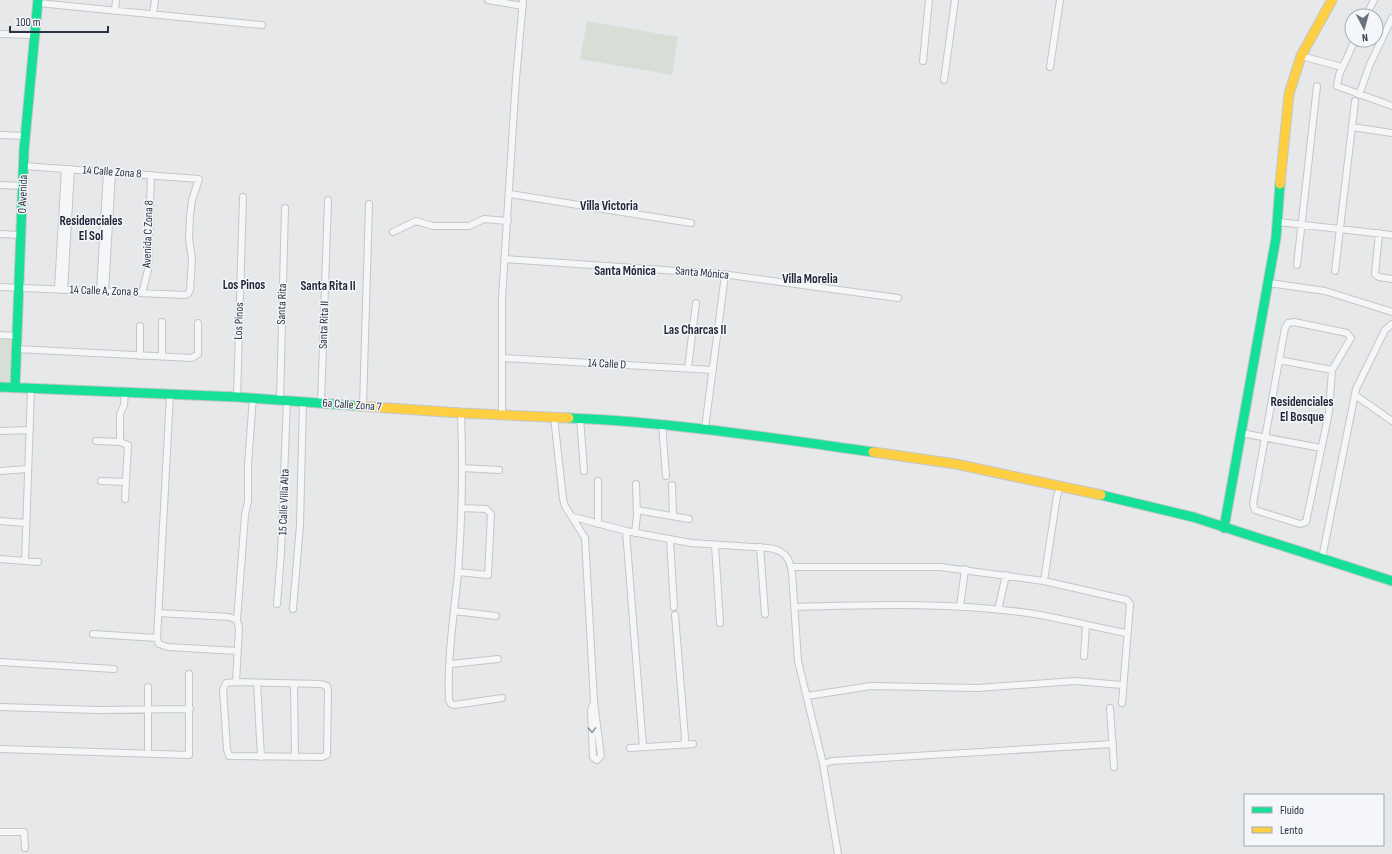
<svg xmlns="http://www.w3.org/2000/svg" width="1392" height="854" viewBox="0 0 1392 854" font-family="'Sofia Sans Condensed',sans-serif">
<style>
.green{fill:#d6ded6}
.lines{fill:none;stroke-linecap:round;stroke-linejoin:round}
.street-casing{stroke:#c4c6c8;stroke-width:8}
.fast-casing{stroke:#c4c6c8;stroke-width:11}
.slow-casing{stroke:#c4c6c8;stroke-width:11}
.street{stroke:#f5f6f7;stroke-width:6}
.fast{stroke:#16e098;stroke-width:9}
.slow{stroke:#ffcf43;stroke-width:9}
.oneway{stroke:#90959e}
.labels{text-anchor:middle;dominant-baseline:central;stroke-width:3;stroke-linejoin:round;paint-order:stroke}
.street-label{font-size:12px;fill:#2b3445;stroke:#f4f6f9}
.neighbourhood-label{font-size:13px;font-weight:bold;fill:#1d2536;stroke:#f4f6f9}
</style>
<rect width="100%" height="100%" fill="#e6e8ea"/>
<!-- green -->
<path class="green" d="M587,21L678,37L672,75L580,59Z
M0,338H14L12,384L0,383Z"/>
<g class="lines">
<!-- street casing -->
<g class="street-casing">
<path id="street" d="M488,0L523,6
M38,3L262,25
M115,11L116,0
M153,14L155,0
M1366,16L1374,0
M0,34L35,35
M1355,40L1339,75L1337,86L1392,106
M1301,56L1342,67
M923,61L929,0
M1050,67L1060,0
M944,80L955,0
M1359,95L1370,64L1392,18
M1352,127L1392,133
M0,135L26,136
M0,185L23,186
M510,194L691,223
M1278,222L1392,235
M393,232L416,221L433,226H469L484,219L508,221
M1379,233L1375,274L1379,277L1392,279
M0,234L21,235
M505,259L722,274L898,298
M1297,265L1317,86
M1335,271L1355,101
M1269,283L1325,291L1392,312
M0,287L185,295L188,294L190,290L192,259L189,239L190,216L192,200L199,179L24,166
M58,289L65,169
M64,290L71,169
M100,291L107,172
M105,291L112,173
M142,293L148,270L151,175
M1294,322L1347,333L1351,338L1332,370L1329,412L1306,522L1300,524L1255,510L1253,504L1285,328L1288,323Z
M0,335L17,336
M17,349L192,358L198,354V323
M140,356V326
M162,357V322
M502,358L713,370
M1279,360L1332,370
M688,368L696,303
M170,395L157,638L159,644L168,647L237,651
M1355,395L1392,421
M237,397L243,197
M280,400L285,208
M321,403L328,200
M363,406L369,204
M461,413C463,466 462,520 458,573C454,615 447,658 449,700L451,704L454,705L502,698
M502,415V298L516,79L523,0
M554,417L563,499L565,506L585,538L594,702L601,756L597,760L593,757L591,710L594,702
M580,418L584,471
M662,424L666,476
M705,428L725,275
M0,431L30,430
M1241,433L1321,448
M96,441L120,442L128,445L125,499
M120,442V414L124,405L125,393
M462,468L499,470
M0,471L28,469
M101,481L126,482
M598,481V524
M672,485L673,516
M637,510L689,519
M574,517L626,531L691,543L768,548C784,550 790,557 792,573L798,661L823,764L838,854
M0,521L26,523
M626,531L643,747
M635,533L637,516L636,484
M670,540L674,607
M715,545L720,623
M760,547L765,614
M1322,558L1356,389L1385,330L1392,324
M0,559L38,562
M25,561L31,389
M791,567H940L1044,581L1127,600L1130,604L1122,703
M458,572L488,575L491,514L486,509L461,508
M1044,581L1057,496L1060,487
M277,604L281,553L287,400
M795,607C872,605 951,602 1028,613C1061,618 1094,627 1126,633
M960,607L965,569
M293,609L300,525L303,401
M998,610L1006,575
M454,611L496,616
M159,613L229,617L237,620
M675,615L685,738L684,745
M93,634L157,638
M1084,656L1086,625
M0,662L114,669
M451,664L498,659
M236,682L321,684L327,686L328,691L327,755L322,757L229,756L227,749L223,690L226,683Z
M236,682L239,628L237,620L245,515L248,501V465L253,397
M257,683L261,757
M294,684L295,757
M148,687V748
M807,696L871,686L978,688L1075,681L1122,685
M0,707L98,710L190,709
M1110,708L1114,767
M630,748L693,744
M0,749L189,755V674
M823,764L832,761L1113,744
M0,832H24L25,848"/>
</g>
<!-- fast casing -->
<g class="fast-casing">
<path id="fast" d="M0,387L237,397L359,406
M15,388L24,150L38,0
M569,418C671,422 772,438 873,452
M1101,495L1193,517L1392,581
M1224,528L1276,238L1280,184"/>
</g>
<!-- slow casing -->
<g class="slow-casing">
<path id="slow" d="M1280,184L1289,94L1301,56L1332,0
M359,406L461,413L569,418
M873,452L956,464L1101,495"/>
</g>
<!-- street -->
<use href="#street" class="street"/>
<!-- fast -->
<use href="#fast" class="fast"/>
<!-- slow -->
<use href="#slow" class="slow"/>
</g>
<!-- one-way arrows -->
<defs><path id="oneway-chevron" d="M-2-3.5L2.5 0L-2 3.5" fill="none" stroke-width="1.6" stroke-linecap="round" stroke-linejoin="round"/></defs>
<use class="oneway" href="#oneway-chevron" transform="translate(592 730) rotate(88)"/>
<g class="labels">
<!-- street labels -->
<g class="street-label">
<text transform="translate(112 172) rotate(4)">14 Calle Zona 8</text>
<text transform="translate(23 194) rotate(-88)">0 Avenida</text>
<text transform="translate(148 234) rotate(-88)">Avenida C Zona 8</text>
<text transform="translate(702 273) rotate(5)">Santa Mónica</text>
<text transform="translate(104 291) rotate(2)">14 Calle A, Zona 8</text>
<text transform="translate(282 304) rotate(-88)">Santa Rita</text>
<text transform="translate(239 321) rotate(-88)">Los Pinos</text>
<text transform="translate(324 325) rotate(-88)">Santa Rita II</text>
<text transform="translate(607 364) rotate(3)">14 Calle D</text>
<text transform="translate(352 405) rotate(4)">6a Calle Zona 7</text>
<text transform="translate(284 502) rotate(-88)">15 Calle Villa Alta</text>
</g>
<!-- neighbourhood labels -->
<g class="neighbourhood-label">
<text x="609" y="206">Villa Victoria</text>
<text x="91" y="221">Residenciales<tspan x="91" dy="15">El Sol</tspan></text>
<text x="625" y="271">Santa Mónica</text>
<text x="810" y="279">Villa Morelia</text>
<text x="244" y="285">Los Pinos</text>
<text x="328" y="286">Santa Rita II</text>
<text x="695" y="330">Las Charcas II</text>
<text x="1302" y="402">Residenciales<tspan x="1302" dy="15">El Bosque</tspan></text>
</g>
</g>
<!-- legend -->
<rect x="1244" y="794" width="140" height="52" fill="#f4f6f9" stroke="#a4a8b1"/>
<rect x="1252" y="807" width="20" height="6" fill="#16e098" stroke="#a4a8b1"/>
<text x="1280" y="814" font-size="12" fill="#2b3445">Fluido</text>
<rect x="1252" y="827" width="20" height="6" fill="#ffcf43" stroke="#a4a8b1"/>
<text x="1280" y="834" font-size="12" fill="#2b3445">Lento</text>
<!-- north arrow -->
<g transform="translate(1364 28) rotate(174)"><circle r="19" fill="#f4f6f9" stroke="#a4a8b1"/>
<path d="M0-3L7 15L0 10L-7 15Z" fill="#6c737f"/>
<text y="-6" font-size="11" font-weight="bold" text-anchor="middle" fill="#2b3445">N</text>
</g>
<!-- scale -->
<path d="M10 26v6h98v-6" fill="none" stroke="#2b3445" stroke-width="2"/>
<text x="16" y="26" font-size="12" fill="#2b3445" stroke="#f4f6f9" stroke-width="3" paint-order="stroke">100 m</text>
</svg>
